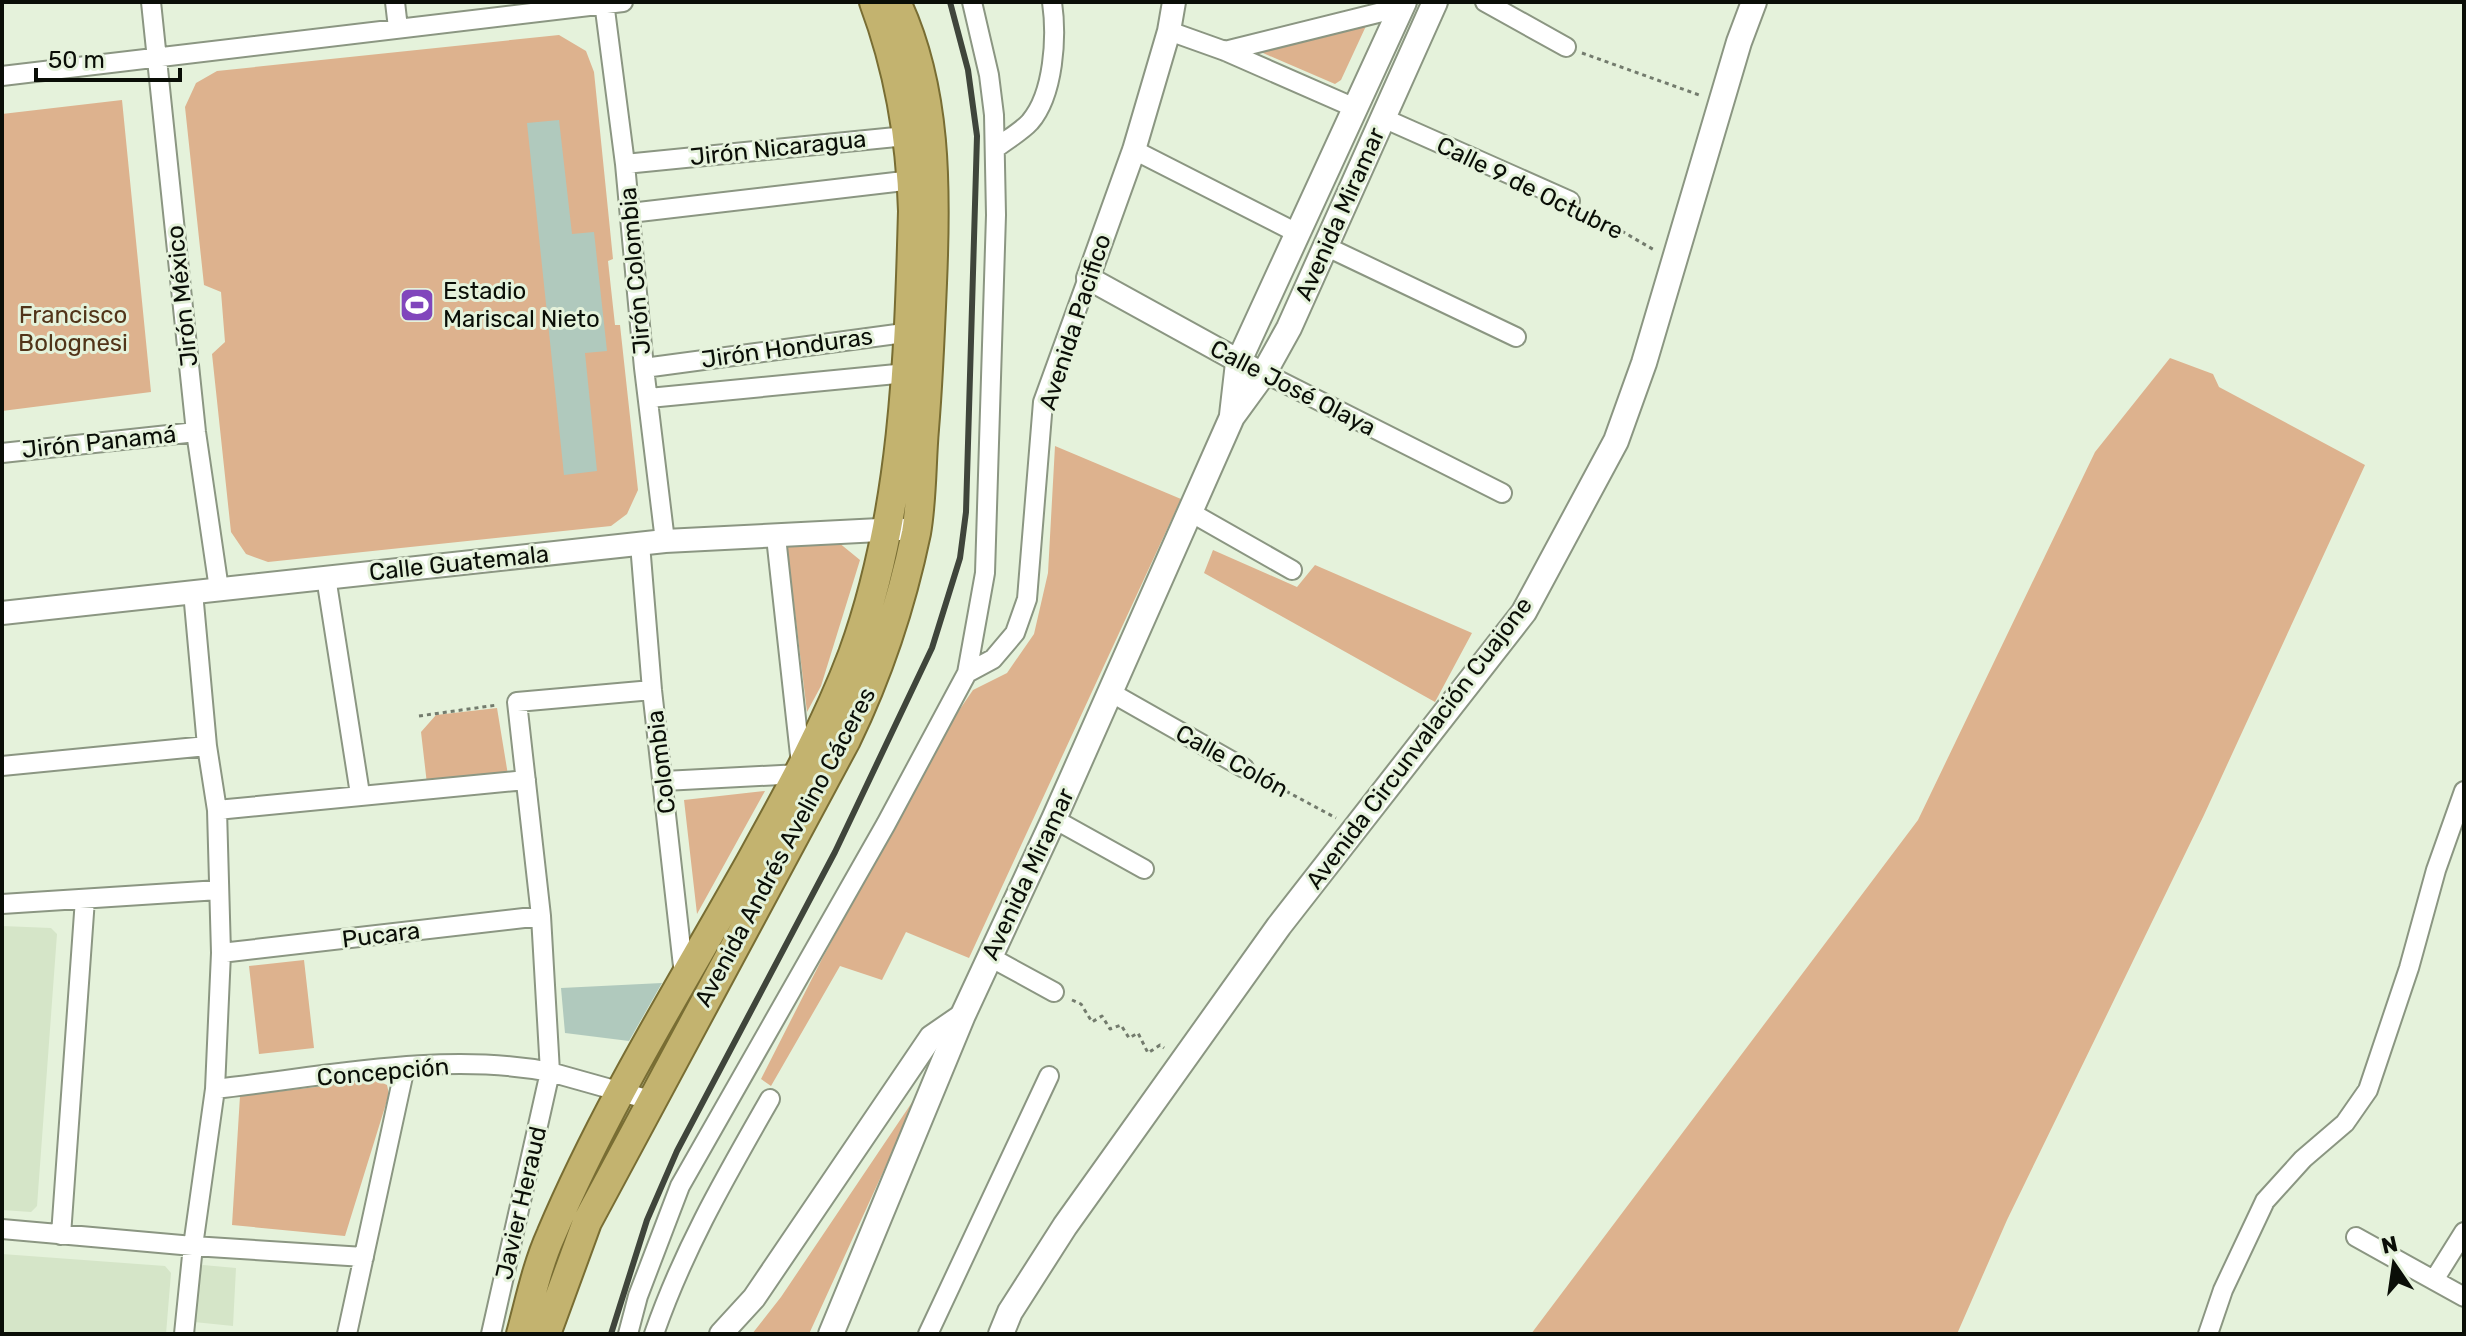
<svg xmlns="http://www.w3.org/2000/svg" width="2466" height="1336" viewBox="0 0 2466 1336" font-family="Rubik,sans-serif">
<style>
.built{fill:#d5e5c8}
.green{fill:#ddb28e}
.building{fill:#b0c9bd}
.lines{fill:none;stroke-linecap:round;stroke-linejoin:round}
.minor-casing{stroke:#8b9682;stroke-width:22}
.tertiary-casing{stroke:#8b9682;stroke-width:26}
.secondary-casing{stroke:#8b9682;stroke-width:28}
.trunk-casing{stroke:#786d33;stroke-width:32}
.path{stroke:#737b6d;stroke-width:3;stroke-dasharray:4 4;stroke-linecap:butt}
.minor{stroke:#fff;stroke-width:18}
.tertiary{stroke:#fff;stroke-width:22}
.secondary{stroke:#fff;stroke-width:24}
.trunk{stroke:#c3b36f;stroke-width:28}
.rail{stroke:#3f453b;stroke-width:6}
.labels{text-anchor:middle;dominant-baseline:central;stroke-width:6;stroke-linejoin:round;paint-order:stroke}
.street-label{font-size:24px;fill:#0a0e07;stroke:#e5f2db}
.poi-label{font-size:24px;fill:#0a0e07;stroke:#e5f2db;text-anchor:start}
.park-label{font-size:24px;fill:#513419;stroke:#e5f2db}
</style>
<rect width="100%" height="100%" fill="#e5f2db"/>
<!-- built -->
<path class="built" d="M2,926L51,928L57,934L37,1206L31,1212L2,1210Z
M2,1254L165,1266L171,1273L166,1334H2Z
M203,1265L236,1268L233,1326L194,1322L196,1270Z"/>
<!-- green -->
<path class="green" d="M1362,20L1366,26L1341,80L1335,84L1263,53L1262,46Z
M559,35L586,51L594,72L613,259L608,261L615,325H620L638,490L627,514L611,526L268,562L246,554L231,532L212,354L225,342L221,292L204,285L185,107L196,83L217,71Z
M122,100L151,392L2,411V114Z
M2170,358L2213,374L2219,387L2365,465L2204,815L2007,1220L1957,1334H1531L1918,820L2095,452Z
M1055,446L1181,499L969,958L906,932L882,980L840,966L771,1086L761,1079L823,957L951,722L973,690L1007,673L1034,634L1048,573Z
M838,542L860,560L821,686L807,712L787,547Z
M1213,550L1297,587L1315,565L1472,633L1435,702L1204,573Z
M497,708L508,775L427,784L421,732L436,715Z
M765,791L697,914L684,800Z
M304,960L314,1048L259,1054L249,966Z
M376,1080L387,1085L389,1094L345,1236L232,1225L240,1096Z
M921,1089L809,1334H752L781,1297Z"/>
<!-- building -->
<path class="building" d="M559,120L572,234L594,232L607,351L585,353L597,471L564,475L527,123Z
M662,983L629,1041L565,1033L561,988Z"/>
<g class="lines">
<!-- minor casing -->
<g class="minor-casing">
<path id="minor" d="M151,2L196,432L219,589
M395,2L398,28
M604,2L625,164L644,368L665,541
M1485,2L1566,47
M1169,31L1225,51L1355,108
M1225,51L1402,7
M2,76L623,2
M1383,118L1570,201
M995,149C1006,140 1021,132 1030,122C1054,94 1057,37 1052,2
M1134,150L1297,233
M625,164L916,135
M630,213L921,179
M1325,246L1516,337
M644,368L919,331
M1264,373L1502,493
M649,398L917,372
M2,453L196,432
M1190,512L1292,570
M776,537L801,764
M640,544L652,690L684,975
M326,577L360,794
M967,673L993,659L1015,633L1027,599L1043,402L1088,278
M1110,692L1244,768
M2,766L207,746
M664,781L800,774
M217,810L526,780
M1054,819L1144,869
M2,904L219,890
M221,953L541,916
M990,957L1054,992
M215,1089C322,1077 444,1051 550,1072L491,1334
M650,1100L550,1072L541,916L517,702L652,690
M2,1229L193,1246L364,1257
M61,1235L85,899
M2356,1237L2464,1297
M2434,1280L2464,1232
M184,1334L193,1246L215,1089L221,953L217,810L207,746L193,592
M347,1334L405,1067
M628,1334L638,1296L680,1186L886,824L967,673L985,573L996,215L994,115L989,75L972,2
M654,1334C684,1248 725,1178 770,1099
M928,1334L1049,1076
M2208,1334L2223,1290L2265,1201L2303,1159L2345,1123L2368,1090L2409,968L2436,870L2464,791"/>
</g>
<!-- tertiary casing -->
<g class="tertiary-casing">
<path id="tertiary" d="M1174,2L1169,31L1134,150L1088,278L1255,370
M2,613L665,541L899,529
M721,1334L754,1298L931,1037L963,1015"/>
</g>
<!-- secondary casing -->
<g class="secondary-casing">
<path id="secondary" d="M1232,415L1238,363L1404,2
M831,1334L963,1015L1054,819L1232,417L1264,373L1289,328L1435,2
M1001,1334L1010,1312L1065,1226L1279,926L1524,612L1616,441L1644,363L1739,42L1754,2"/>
</g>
<!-- trunk casing -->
<g class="trunk-casing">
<path id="trunk" d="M521,1334C530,1301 537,1266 551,1235C606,1105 682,984 751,861C788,794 826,726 853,654C904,514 909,359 913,211C911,139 899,69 874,2
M546,1334L587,1222L846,740C878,674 901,605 916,533C922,499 921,464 924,429C928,381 930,332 932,283C936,189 937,89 896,2"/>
</g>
<!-- path -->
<path class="path" d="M1582,53L1702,96
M1587,211L1656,251
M419,716L497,705
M1258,776L1336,818
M1072,1000L1081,1004L1092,1022L1102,1016L1110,1029L1121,1025L1129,1038L1138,1033L1148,1053L1160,1045L1164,1048"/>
<!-- minor -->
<use href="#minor" class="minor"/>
<!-- tertiary -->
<use href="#tertiary" class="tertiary"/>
<!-- secondary -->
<use href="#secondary" class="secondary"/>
<!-- trunk -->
<use href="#trunk" class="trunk"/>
<!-- rail -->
<path class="rail" d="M611,1334L647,1220L677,1151L835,852L932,648L960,558L966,512L977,136L968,70L950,2"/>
</g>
<!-- icons -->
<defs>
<g id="stadium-square" transform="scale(1.8)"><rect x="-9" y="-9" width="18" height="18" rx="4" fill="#8146bc" stroke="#e5f2db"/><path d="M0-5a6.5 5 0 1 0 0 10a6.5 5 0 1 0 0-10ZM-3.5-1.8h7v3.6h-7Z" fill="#fff"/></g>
</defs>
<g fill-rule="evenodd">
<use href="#stadium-square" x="417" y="305"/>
</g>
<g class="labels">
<!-- street labels -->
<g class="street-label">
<text transform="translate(778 148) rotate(-6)">Jirón Nicaragua</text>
<text transform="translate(1530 188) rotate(26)">Calle 9 de Octubre</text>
<text transform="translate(1340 214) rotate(-66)">Avenida Miramar</text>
<text transform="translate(635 271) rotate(-95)">Jirón Colombia</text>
<text transform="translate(182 296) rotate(-96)">Jirón México</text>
<text transform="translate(1075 322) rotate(-72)">Avenida Pacifico</text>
<text transform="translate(787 348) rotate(-8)">Jirón Honduras</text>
<text transform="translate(1293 388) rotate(27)">Calle José Olaya</text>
<text transform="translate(99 442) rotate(-6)">Jirón Panamá</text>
<text transform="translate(459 563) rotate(-6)">Calle Guatemala</text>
<text transform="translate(1419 743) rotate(-53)">Avenida Circunvalación Cuajone</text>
<text transform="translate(1232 761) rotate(29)">Calle Colón</text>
<text transform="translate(661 762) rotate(-97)">Colombia</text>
<text transform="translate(785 847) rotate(-62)">Avenida Andrés Avelino Cáceres</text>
<text transform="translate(1028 874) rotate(-65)">Avenida Miramar</text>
<text transform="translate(381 935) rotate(-7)">Pucara</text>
<text transform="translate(383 1072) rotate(-5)">Concepción</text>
<text transform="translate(521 1203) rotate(-77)">Javier Heraud</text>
</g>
<!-- poi labels -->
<g class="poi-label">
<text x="443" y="291">Estadio<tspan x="443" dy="28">Mariscal Nieto</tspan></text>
</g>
<!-- park labels -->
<g class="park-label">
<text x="73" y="315">Francisco<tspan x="73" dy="28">Bolognesi</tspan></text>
</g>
</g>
<!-- border -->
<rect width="2466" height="1336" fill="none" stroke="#0a0e07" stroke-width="8"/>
<!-- north arrow -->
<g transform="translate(2394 1264) rotate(347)" stroke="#e5f2db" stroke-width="6" paint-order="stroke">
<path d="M0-6L14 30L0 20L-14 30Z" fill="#0a0e07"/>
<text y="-12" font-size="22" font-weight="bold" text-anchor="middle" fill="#0a0e07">N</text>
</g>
<!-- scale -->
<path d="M36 68v12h144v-12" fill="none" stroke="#0a0e07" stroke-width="4"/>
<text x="48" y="68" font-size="24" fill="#0a0e07" stroke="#e5f2db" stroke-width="6" paint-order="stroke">50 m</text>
</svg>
